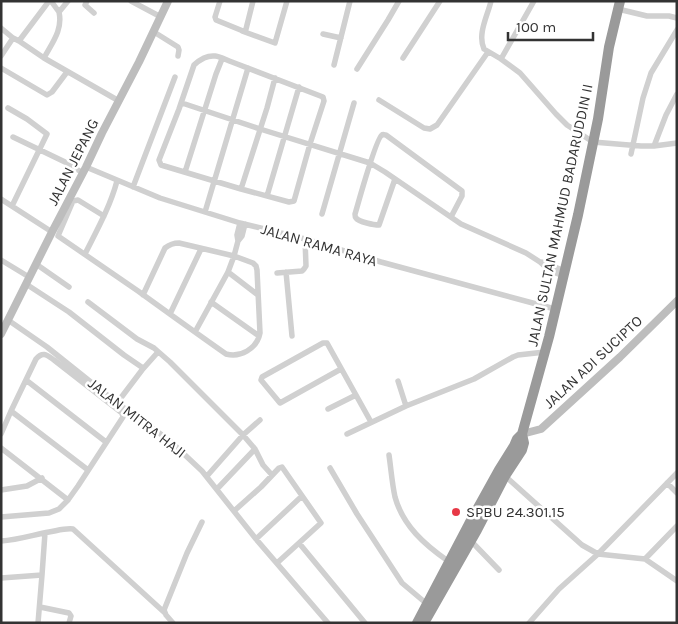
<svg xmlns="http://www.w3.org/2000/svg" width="678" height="624" viewBox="0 0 678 624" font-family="Karla,sans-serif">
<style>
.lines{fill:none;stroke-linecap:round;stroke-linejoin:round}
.street{stroke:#d0d0d0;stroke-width:5.5}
.secondary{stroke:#bdbdbd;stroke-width:8}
.highway{stroke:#9a9a9a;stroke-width:10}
.poi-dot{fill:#e73846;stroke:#fff;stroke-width:2}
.labels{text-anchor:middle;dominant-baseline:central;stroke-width:5;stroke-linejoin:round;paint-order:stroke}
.street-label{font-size:15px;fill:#333;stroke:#fff}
.poi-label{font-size:15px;fill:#333;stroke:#fff;text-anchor:start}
</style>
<rect width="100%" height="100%" fill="#fff"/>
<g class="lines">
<!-- street -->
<path class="street" d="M51,1L59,12
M68,1L59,12C63,30 52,43 44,58L119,101
M87,1L85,5L94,13
M131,1L161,17
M220,1L215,17L216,20L243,31L246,29L253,1
M491,1C488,15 477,34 484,49L501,59L520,73L556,114L567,125L593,142L641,146H654L677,143
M618,9L647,16H669L677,18
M1,28L13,38
M242,31L275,43L287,1
M154,32L178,47L179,50L178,56
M323,34L341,38
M1,56L13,38L19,41
M44,58L19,41L49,1
M403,58L440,1
M501,59L534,1
M334,65L350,1
M1,68L47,95L52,92L67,72
M357,69L388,20L399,1
M379,100L424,128L430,129L437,125L488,52
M182,103L260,129L370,163L385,172L461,224L526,253L540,262L550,271L564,276
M8,108L27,119L47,134L12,206
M13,137L65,162L83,173
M654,146L666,115L677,94
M631,154L643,98L651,73L677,30
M86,167L160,198L240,223L305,239L381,262L555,309
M185,172L216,74L222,59
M395,179L379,225C374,225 359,222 356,218C355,217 355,216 355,214C358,204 376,138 382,135C383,134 385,135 386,135L462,191V196L451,217
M133,187L175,77
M241,189L161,165L159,160L179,109L194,65C197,62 200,60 204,58C215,53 221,58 232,62L323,97L324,101L310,144L294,201L289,202L241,189L267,108L275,78
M267,196L299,87
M1,199L52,232
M205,212L248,68
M322,214L354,103
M104,216L78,200L73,201L58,236L138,291C167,312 196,333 226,354C240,358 257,349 260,333L257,270L256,266L253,263L234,256L179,243C173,243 170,244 165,248L143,295
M238,241L237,235L240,223
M85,254C97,230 110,207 117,181
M1,260L29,277
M542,262L565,271
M36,264L69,287
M228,272L258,295
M286,272L292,336
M277,273L302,271L304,269L306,266L305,239
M26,284L69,312L124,355L143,368
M88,302L137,339L154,348L170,362L243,435L255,449L263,465L272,475
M211,302L259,336
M170,314L201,249
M8,320L47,347L117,403L169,440L202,471L256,539L328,623
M195,332L228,272L234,256L238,241L242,236L245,224
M341,369L280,403L261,380L262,377L323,343H327L371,422
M26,380L106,442
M398,381L406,406
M117,403L142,370L158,352
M328,409L356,395
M11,411L88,470
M1,434L11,411L36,359C43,351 47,355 54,360L122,413L123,417L78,486L68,500L59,509L49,513L1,517
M347,434L406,406L474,379L513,357L518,355L545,352
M1,448L68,500
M389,455C391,469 392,483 395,497C403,526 425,545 448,561
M330,468L357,514L402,583L427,604
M504,475L582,545L598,554L645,559L677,581
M207,476L243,435L260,420
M667,483L677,493
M217,489L255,449
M1,490L27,486L42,478
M234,511L261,487L279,468L282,467L321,523L277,563
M256,539L302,496
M1,541C18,540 33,535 49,532C56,531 65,528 73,529L165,613
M471,541L499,570
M299,543L365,623
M645,559L677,526
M42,575L45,533
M1,578L42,575L38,623
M40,607L69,613L71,616L69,623
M173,623L166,615L164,610L187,553L202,522
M529,623L559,589L598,554L677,473"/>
<!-- secondary -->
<path class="secondary" d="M1,334L52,232L86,167L102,133L139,62L168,1
M522,434L541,429L620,357L677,301"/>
<!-- highway -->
<path class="highway" d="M417,623L469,524L499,470L514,446L517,439L522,434L549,337L578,215L598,119L609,47L620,1
M424,623L477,530L505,476L522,450L524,443L522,434"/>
</g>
<!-- markers -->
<circle class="poi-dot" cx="456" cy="512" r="5"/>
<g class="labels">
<!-- street labels -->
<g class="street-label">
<text transform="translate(73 162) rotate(-63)">JALAN JEPANG</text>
<text transform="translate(560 215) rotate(-78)">JALAN SULTAN MAHMUD BADARUDDIN II</text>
<text transform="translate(319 245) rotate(16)">JALAN RAMA RAYA</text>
<text transform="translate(593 362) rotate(-43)">JALAN ADI SUCIPTO</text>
<text transform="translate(137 418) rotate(38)">JALAN MITRA HAJI</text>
</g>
<!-- poi labels -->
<g class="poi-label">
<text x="466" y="512">SPBU 24.301.15</text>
</g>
</g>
<!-- border -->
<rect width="678" height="624" fill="none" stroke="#333333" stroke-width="5"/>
<!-- scale -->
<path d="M508 32v8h85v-8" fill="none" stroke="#333333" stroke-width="2.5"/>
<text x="516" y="32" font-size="15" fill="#333333" stroke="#ffffff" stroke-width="4" paint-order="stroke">100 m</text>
</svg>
